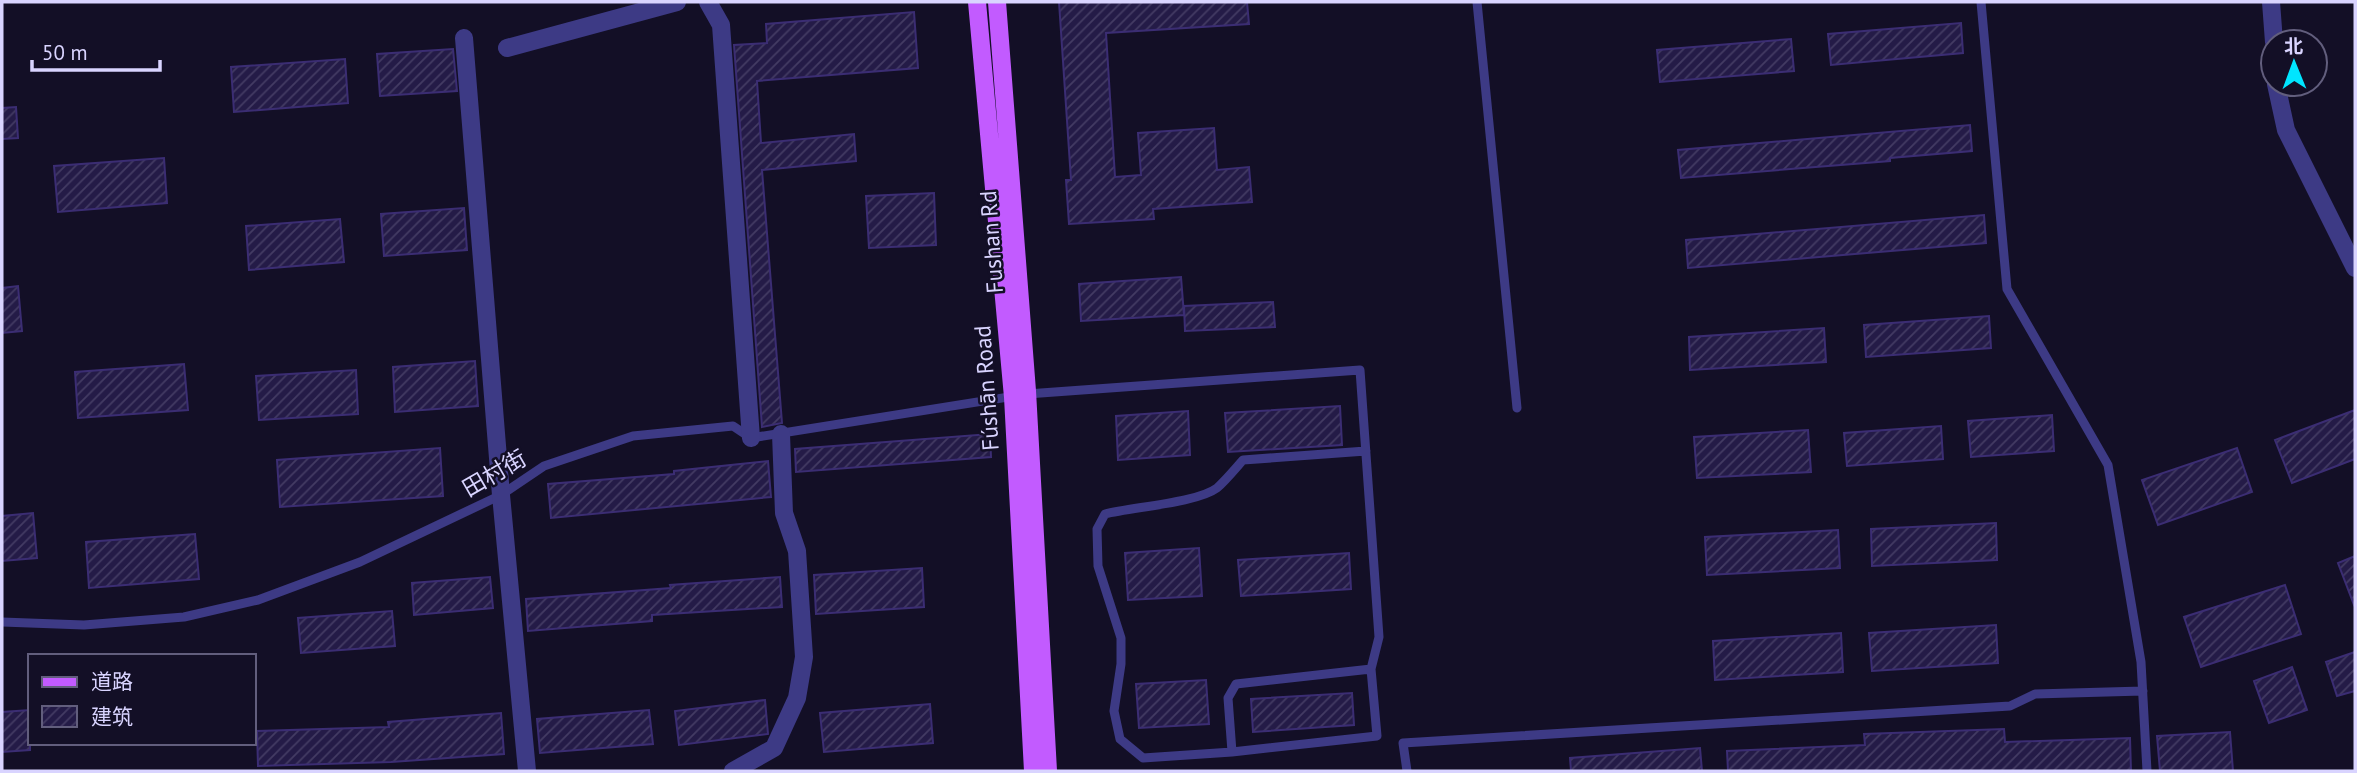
<svg xmlns="http://www.w3.org/2000/svg" width="2357" height="773" viewBox="0 0 2357 773" font-family="'PT Sans','Noto Sans SC',sans-serif">
<style>
.building{fill:url(#building-hatch);stroke:#3b2d73;stroke-width:2}
.lines{fill:none;stroke-linecap:round;stroke-linejoin:round}
.service{stroke:#3d3a85;stroke-width:9}
.minor{stroke:#3d3a85;stroke-width:18}
.primary{stroke:#c25bff;stroke-width:18}
.labels{text-anchor:middle;dominant-baseline:central;stroke-width:5;stroke-linejoin:round;paint-order:stroke}
.street-label{font-size:23px;fill:#d9d4ff;stroke:#130f26}
</style>
<defs>
<pattern id="building-hatch" width="6" height="6" patternUnits="userSpaceOnUse" patternTransform="scale(1.75)"><rect width="6" height="6" fill="#241b47"/><path d="M-1 1l2-2M0 6l6-6M5 7l2-2" fill="none" stroke="#433b63"/></pattern>
</defs>
<rect width="100%" height="100%" fill="#130f26"/>
<!-- building -->
<path class="building" d="M1059,2H1247L1249,24L1106,33L1115,177L1141,175L1138,133L1214,128L1217,170L1249,167L1252,202L1153,209L1154,219L1069,224L1066,180H1071Z
M914,12L918,68L757,81L761,143L854,134L856,161L762,170L782,423L762,427L734,45L767,43L766,24Z
M1961,23L1963,53L1831,65L1828,34Z
M1791,39L1794,71L1660,82L1657,50Z
M453,49L457,91L380,96L377,54Z
M345,59L348,103L234,112L231,67Z
M16,107L18,138L2,139V108Z
M1970,125L1972,151L1890,158V161L1681,178L1678,150Z
M164,158L167,203L58,212L54,166Z
M934,193L936,245L869,248L866,196Z
M464,208L467,250L384,256L381,214Z
M1984,215L1986,243L1688,268L1686,240Z
M340,219L344,262L249,270L246,226Z
M1181,277L1184,315L1081,321L1079,284Z
M18,286L22,331L2,333V288Z
M1273,302L1275,327L1185,331L1184,306Z
M1989,316L1991,348L1866,357L1864,325Z
M1824,328L1826,362L1690,370L1689,337Z
M475,361L478,406L395,412L393,367Z
M184,364L188,410L78,418L75,372Z
M356,370L358,414L259,420L256,376Z
M1340,406L1342,445L1228,452L1225,413Z
M2355,410V459L2292,483L2275,440Z
M1188,411L1190,455L1118,460L1116,416Z
M2052,415L2054,451L1971,457L1968,421Z
M1941,426L1943,459L1847,466L1844,433Z
M1808,430L1811,472L1697,478L1694,437Z
M990,434L991,457L796,472L795,449Z
M440,448L443,496L280,507L277,460Z
M2237,448L2252,492L2158,525L2142,480Z
M768,461L771,497L551,518L548,484L674,474V471Z
M33,513L37,558L2,561V516Z
M1996,523L1997,560L1872,566L1871,529Z
M1838,530L1840,568L1707,575L1705,537Z
M195,534L199,579L89,588L86,542Z
M1199,548L1202,596L1128,600L1125,553Z
M1349,553L1351,589L1241,596L1238,560Z
M2355,556V604L2354,605L2338,563Z
M922,568L924,607L816,614L814,575Z
M490,577L493,608L414,615L412,583Z
M780,577L782,607L652,615V621L528,631L526,599L671,588L670,585Z
M2285,585L2301,634L2201,667L2184,617Z
M392,611L395,646L301,653L298,618Z
M1996,625L1998,663L1872,671L1869,633Z
M1841,633L1843,672L1715,680L1713,641Z
M2355,652V691L2337,696L2326,662Z
M2292,667L2307,710L2269,723L2254,681Z
M1206,680L1209,724L1139,728L1136,684Z
M1352,693L1354,725L1253,732L1251,699Z
M765,700L768,734L679,745L675,711Z
M930,704L933,743L824,752L820,713Z
M30,710V750L2,752V712Z
M649,710L653,744L540,753L537,719Z
M501,713L504,754L391,762L258,766L257,731L389,727L388,722Z
M2004,729L2005,742L2130,738L2131,771H1728L1727,751L1865,745L1864,734Z
M2230,732L2233,771H2160L2157,736Z
M1700,748L1702,771H1571L1570,758Z"/>
<g class="lines">
<!-- service -->
<path class="service" d="M1477,2L1517,408
M1981,2L2007,289L2108,465L2141,662L2147,771
M1366,451L1243,460C1235,469 1226,480 1217,488C1197,503 1132,507 1105,514L1097,529L1098,566L1121,638V664L1114,711L1120,739L1143,758L1232,752L1377,736L1371,669
M2,622L84,625L184,617L258,600L360,562L501,495L544,466L633,436L733,426L751,438L1027,394L1360,370L1379,637L1371,669L1236,684L1228,698L1232,752
M1407,771L1403,743L2010,706L2035,694L2143,691"/>
<!-- minor -->
<path class="minor" d="M708,2L721,25L751,438
M2271,2L2274,42
M464,38L501,495L527,771
M507,48L677,2
M2276,84L2286,130L2355,268
M733,771L774,748L797,698L804,657L797,551L784,513L781,434"/>
<!-- primary -->
<path class="primary" d="M977,2L1013,397L1033,771
M997,2L1027,391L1048,771"/>
</g>
<g class="labels">
<!-- street labels -->
<g class="street-label">
<text transform="translate(991 242) rotate(-94)">Fushan Rd</text>
<text transform="translate(986 388) rotate(-94)">Fúshān Road</text>
<text transform="translate(494 473) rotate(-30)">田村街</text>
</g>
</g>
<!-- border -->
<rect width="2357" height="773" fill="none" stroke="#d9d4ff" stroke-width="7"/>
<!-- legend -->
<rect x="28" y="654" width="228" height="91" fill="#130f26" stroke="#625e7d" stroke-width="2"/>
<rect x="42" y="677" width="35" height="10" fill="#c25bff" stroke="#625e7d" stroke-width="2"/>
<text x="91" y="689" font-size="21" fill="#d9d4ff">道路</text>
<rect x="42" y="706" width="35" height="21" fill="url(#building-hatch)" stroke="#625e7d" stroke-width="2"/>
<text x="91" y="724" font-size="21" fill="#d9d4ff">建筑</text>
<!-- north arrow -->
<g transform="translate(2294 63) rotate(359)"><circle r="33" fill="#130f26" stroke="#625e7d" stroke-width="2"/>
<path d="M0-5L12 26L0 18L-12 26Z" fill="#00e5ff"/>
<text y="-10" font-size="19" font-weight="bold" text-anchor="middle" fill="#d9d4ff">北</text>
</g>
<!-- scale -->
<path d="M32 60v10h128v-10" fill="none" stroke="#d9d4ff" stroke-width="3.5"/>
<text x="42" y="60" font-size="21" fill="#d9d4ff" stroke="#130f26" stroke-width="5" paint-order="stroke">50 m</text>
</svg>
